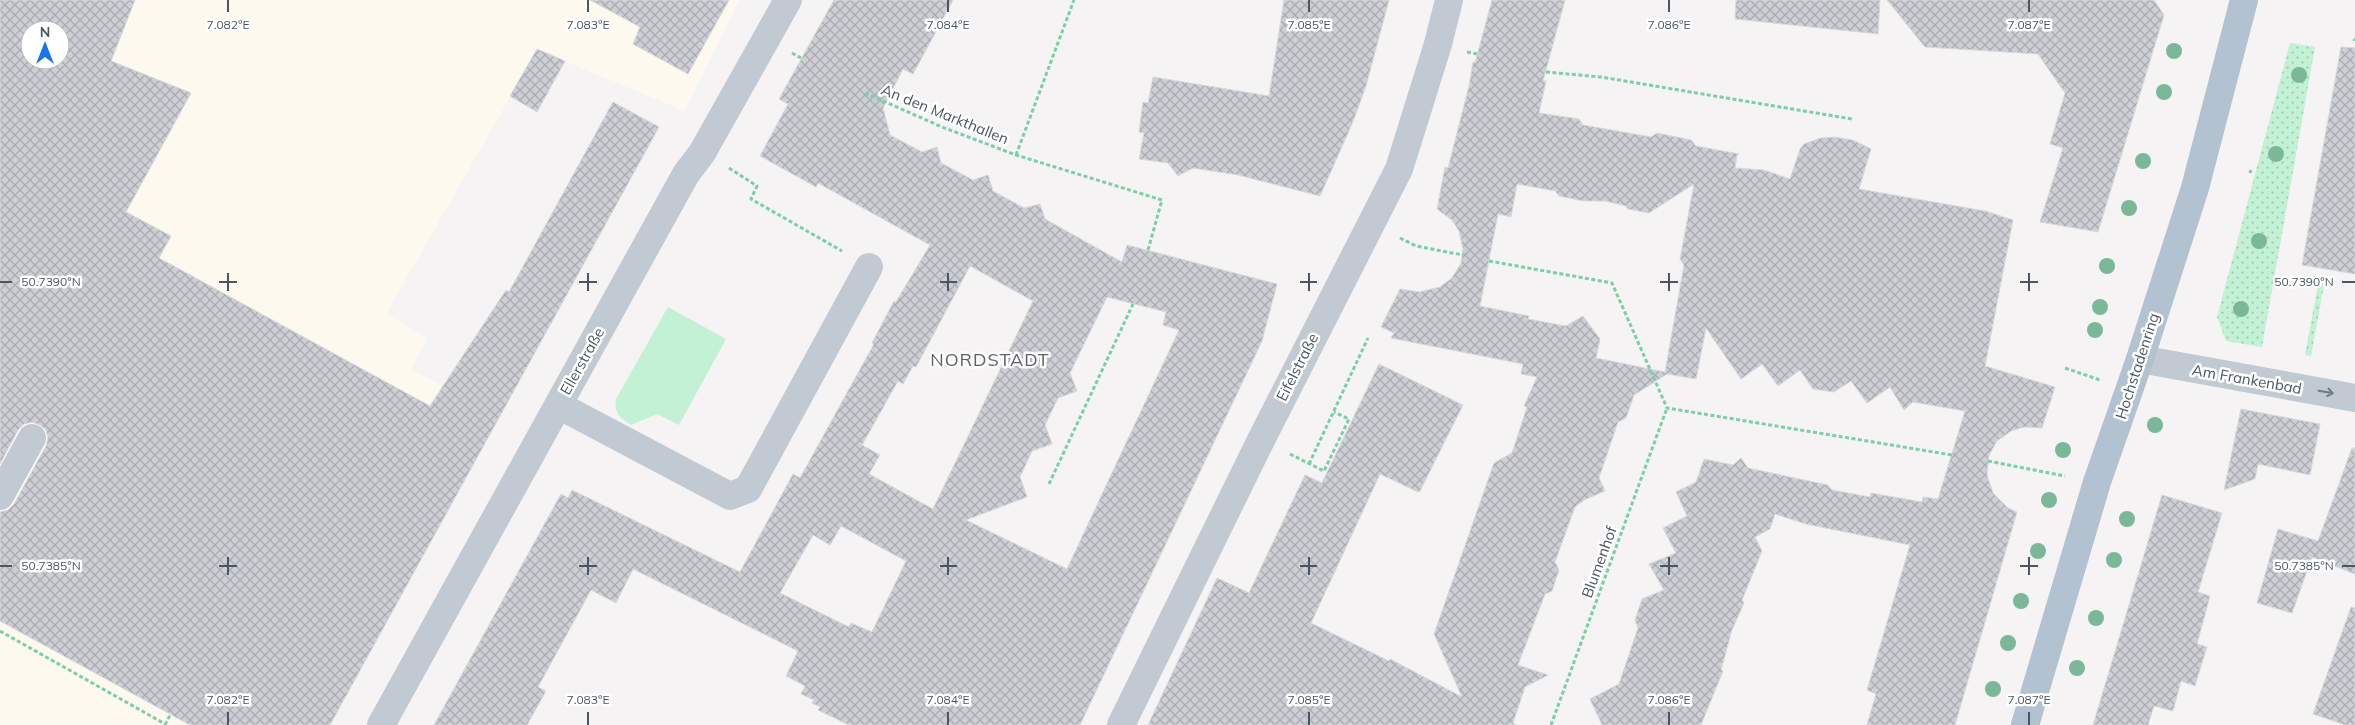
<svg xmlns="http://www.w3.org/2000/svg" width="2355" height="725" viewBox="0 0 2355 725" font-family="Mulish,sans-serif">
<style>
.commercial{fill:#fdf9ef;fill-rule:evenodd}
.grass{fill:url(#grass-dots)}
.park{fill:#c3f1d5}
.building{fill:url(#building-cross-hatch);stroke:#d7d9de;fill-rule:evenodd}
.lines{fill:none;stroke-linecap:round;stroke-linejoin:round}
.path{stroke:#7ad0a6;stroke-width:3;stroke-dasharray:4 2.5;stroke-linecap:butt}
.minor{stroke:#c1cad2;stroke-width:28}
.major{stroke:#b3c2d1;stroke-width:28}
.tree{fill:#7bb799}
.oneway{stroke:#6e7983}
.ticks{fill:none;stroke:#4a5661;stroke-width:2}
.labels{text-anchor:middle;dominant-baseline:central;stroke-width:5;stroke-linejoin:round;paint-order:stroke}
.street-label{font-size:15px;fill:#4a5661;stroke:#fff}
.quarter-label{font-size:18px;letter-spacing:1px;fill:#5f6368;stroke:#fff}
.ticks-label{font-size:12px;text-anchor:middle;fill:#4a5661;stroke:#fff;stroke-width:5;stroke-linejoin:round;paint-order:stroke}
</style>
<defs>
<pattern id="grass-dots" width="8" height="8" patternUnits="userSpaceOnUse" patternTransform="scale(1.25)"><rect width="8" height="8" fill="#c3f1d5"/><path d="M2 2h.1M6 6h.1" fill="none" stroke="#a0c6b0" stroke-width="1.8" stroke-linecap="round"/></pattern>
<pattern id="building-cross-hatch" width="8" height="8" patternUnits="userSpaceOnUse" patternTransform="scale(1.25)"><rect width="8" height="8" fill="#cdcfd5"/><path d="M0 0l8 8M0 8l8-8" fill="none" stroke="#a8abb0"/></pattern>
</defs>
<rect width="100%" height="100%" fill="#f5f3f3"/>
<!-- commercial -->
<path class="commercial" d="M0,0H739L685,111L537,50L386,314L428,338L411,369L500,417L330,725H0ZM30,30H60V60H30Z"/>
<!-- grass -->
<path class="grass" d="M2290,43L2315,47L2262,347L2226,341L2217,317Z
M2319,279L2325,280L2311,356L2305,355Z"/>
<!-- park -->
<path class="park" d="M668,307L726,339L679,425L657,414L631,425C620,418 614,413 616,399Z"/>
<!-- building -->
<path class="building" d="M0,0H135L111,61L191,93L126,212L171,236L159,258L430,406L506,290L509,292L613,102L659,127L330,725H190L0,621V512L8,510L14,504L46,446L48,438L46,430L40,425L32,422L24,424L18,430L0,464ZM30,30H60V60H30Z
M590,0H729L688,74L633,44L640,27Z
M834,0H953L913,74L903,69L883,108L890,135L922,152L937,147L941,163L973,180L988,175L993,191L1024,208L1040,204L1045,219L1122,262L1127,245L1277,284L1262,341L1080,725H849L818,710L820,707L812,703L814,700L801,694L805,686L786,676L798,651L633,569L616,603L591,590L538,687L546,691L527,725H434L561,494L568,498L572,490L740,572L793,474L800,478L874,344L872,343L894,301L896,302L930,245L818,183L816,187L760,156L788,104L779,99ZM970,266L1033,301L933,509L869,474L880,455L862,445L898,381L903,384L913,366L916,367ZM1107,297L1166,312L1163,325L1179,330L1067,569L966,520L1027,497L1020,477L1032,451L1052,444L1045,425L1058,398L1077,391L1070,373ZM841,526L906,561L872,632L851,623L849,627L780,593L813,535L830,545Z
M1284,0H1389L1366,86L1352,124L1320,196L1238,175L1193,168L1178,176L1168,163L1139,159L1144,133L1139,132L1143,102L1148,103L1153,77L1269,96Z
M1492,0H1565L1543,81H1546L1539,113L1579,119L1583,125L1651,137L1657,133L1691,140L1696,146L1739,154L1737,155L1735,168L1764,170L1790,179L1800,149L1804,144L1821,138L1834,137L1853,140L1871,149L1859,189L1985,211L2013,220L1985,366L2055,387L2042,428L2024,427L2011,431L1997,441L1989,455L1987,475L1993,493L2008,508L2017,512L1955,725H1867L1876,694L1867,690L1910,545L1806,524L1775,514L1770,529L1755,537L1762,551L1742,600L1744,603L1732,630L1721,670L1723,671L1701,725H1602L1590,699L1619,684L1638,628L1635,620L1642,599L1664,590L1649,564L1676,553L1663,528L1687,516L1676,492L1696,482L1704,459L1733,465L1741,458L1748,468L1828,485L1832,490L1870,497L1871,493L1922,502L1923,497L1938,499L1965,411L1913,402L1904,410L1890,387L1867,403L1851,381L1834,392L1813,389L1800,370L1778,386L1762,364L1741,379L1706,328L1696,379L1667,374L1634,395L1626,418L1618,422L1599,478L1605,491L1584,500L1575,507L1555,562L1559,570L1552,591L1545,594L1518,665L1548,675L1525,687L1513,723L1516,725H1148L1217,578L1249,593L1305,475L1322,483L1379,364L1463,405L1420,491L1418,492L1380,474L1311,623L1389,661L1390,659L1462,697L1434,634L1494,463L1512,453L1527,407L1524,406L1537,377L1521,374L1523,364L1391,338L1394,333L1381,327L1400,289L1419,292L1440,287L1452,278L1461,263L1463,249L1459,231L1452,220L1437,209L1445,167L1448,168L1469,86L1473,62L1475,63ZM1517,184L1555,191L1559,196L1583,201H1605L1626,206L1628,209L1649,213L1694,184L1680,259L1684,265L1665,372L1596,358L1600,339L1583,316L1566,326L1528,319L1529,316L1480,306L1498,214L1511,217Z
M1736,0H1880L1878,34L1735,19Z
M1887,0H2154L2164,15L2098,232L2040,222L2063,148L2050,144L2065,93L2038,54L1925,47Z
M2341,47L2355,48V274L2302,265Z
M537,49L565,61L537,112L510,96Z
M2241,409L2320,424L2310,475L2258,464L2255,479L2224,490Z
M2352,448H2355V574L2312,557L2292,613L2257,603L2278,529L2318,541Z
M2162,495L2222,513L2198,592L2210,596L2197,644L2207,647L2201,666L2195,686L2181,681L2173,711L2154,706L2148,725H2093Z
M2351,607L2355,608V725H2345L2313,714Z"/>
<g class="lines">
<!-- path -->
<path class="path" d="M2354,41L2355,39
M1467,52L1477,54
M792,53L801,58
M1546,72L1601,77L1852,119
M865,93L942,127L1016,155L1162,200L1148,250
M1016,155L1074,0
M729,168L757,186L751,199L842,251
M2249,171L2252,172
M1400,238L1416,246L1463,255
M1489,261L1612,283L1667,408L1952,455
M2065,368L2100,380
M1290,454L1324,471L1349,419L1334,412
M1988,461L2065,476
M1309,464L1368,338
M1049,484L1133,304
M0,631L165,724
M165,725L170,715
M1551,725L1667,408"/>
<!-- minor -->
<path class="minor" d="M2140,359L2355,398
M558,405L730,496L748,489L869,267
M0,496L32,438
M381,725L686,174L702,153L788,0
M1121,725L1261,440L1399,169L1438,44L1449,0"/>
<!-- major -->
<path class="major" d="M2025,725L2097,482L2140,359L2195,188L2244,0"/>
</g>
<!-- trees -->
<g class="tree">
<circle cx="2174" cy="51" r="8"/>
<circle cx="2299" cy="75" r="8"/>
<circle cx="2164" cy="92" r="8"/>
<circle cx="2276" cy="154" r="8"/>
<circle cx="2143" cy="161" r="8"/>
<circle cx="2129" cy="208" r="8"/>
<circle cx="2259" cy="241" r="8"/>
<circle cx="2107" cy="266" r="8"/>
<circle cx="2100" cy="307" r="8"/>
<circle cx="2241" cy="309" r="8"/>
<circle cx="2095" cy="330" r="8"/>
<circle cx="2155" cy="425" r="8"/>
<circle cx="2063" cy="450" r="8"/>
<circle cx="2049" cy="500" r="8"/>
<circle cx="2127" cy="519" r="8"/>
<circle cx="2038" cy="551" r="8"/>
<circle cx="2114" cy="560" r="8"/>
<circle cx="2021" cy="601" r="8"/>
<circle cx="2096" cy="618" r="8"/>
<circle cx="2008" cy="643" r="8"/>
<circle cx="2077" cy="668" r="8"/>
<circle cx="1993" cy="689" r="8"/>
</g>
<!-- one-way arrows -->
<defs><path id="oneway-shaft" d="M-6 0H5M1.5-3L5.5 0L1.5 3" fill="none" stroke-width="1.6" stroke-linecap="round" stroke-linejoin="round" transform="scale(1.25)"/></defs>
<use class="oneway" href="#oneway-shaft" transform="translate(2326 392) rotate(10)"/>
<!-- ticks -->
<path class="ticks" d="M228,0V12M588,0V12M948,0V12M1309,0V12M1669,0V12M2029,0V12M228,273V291M588,273V291M948,273V291M1309,273V291M1669,273V291M2029,273V291M0,282H12M219,282H237M579,282H597M940,282H957M1300,282H1317M1660,282H1678M2020,282H2038M2342,282H2355M228,557V575M588,557V575M948,557V575M1309,557V575M1669,557V575M2029,557V575M0,566H12M219,566H237M579,566H597M940,566H957M1300,566H1317M1660,566H1678M2020,566H2038M2342,566H2355M228,712V725M588,712V725M948,712V725M1309,712V725M1669,712V725M2029,712V725"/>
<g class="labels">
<!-- street labels -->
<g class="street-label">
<text transform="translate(945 114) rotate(22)">An den Markthallen</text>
<text transform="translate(582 361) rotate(-61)">Ellerstraße</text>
<text transform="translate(2137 366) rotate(-72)">Hochstadenring</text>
<text transform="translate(1297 367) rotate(-63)">Eifelstraße</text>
<text transform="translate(2247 379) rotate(10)">Am Frankenbad</text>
<text transform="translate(1599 562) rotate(-70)">Blumenhof</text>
</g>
<!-- quarter labels -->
<g class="quarter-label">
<text x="990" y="359">NORDSTADT</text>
</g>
</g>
<g class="ticks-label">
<text x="228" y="29">7.082°E</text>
<text x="588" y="29">7.083°E</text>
<text x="948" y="29">7.084°E</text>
<text x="1309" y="29">7.085°E</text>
<text x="1669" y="29">7.086°E</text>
<text x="2029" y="29">7.087°E</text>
<text x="51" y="286">50.7390°N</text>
<text x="2304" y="286">50.7390°N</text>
<text x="51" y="570">50.7385°N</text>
<text x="2304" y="570">50.7385°N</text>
<text x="228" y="704">7.082°E</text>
<text x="588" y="704">7.083°E</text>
<text x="948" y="704">7.084°E</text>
<text x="1309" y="704">7.085°E</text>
<text x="1669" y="704">7.086°E</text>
<text x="2029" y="704">7.087°E</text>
</g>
<!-- north arrow -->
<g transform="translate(45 45)"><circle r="24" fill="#ffffff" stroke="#b7bbc0"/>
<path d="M0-4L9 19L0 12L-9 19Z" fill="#1a73e8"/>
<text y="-8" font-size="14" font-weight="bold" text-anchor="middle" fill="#4a5661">N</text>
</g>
</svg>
